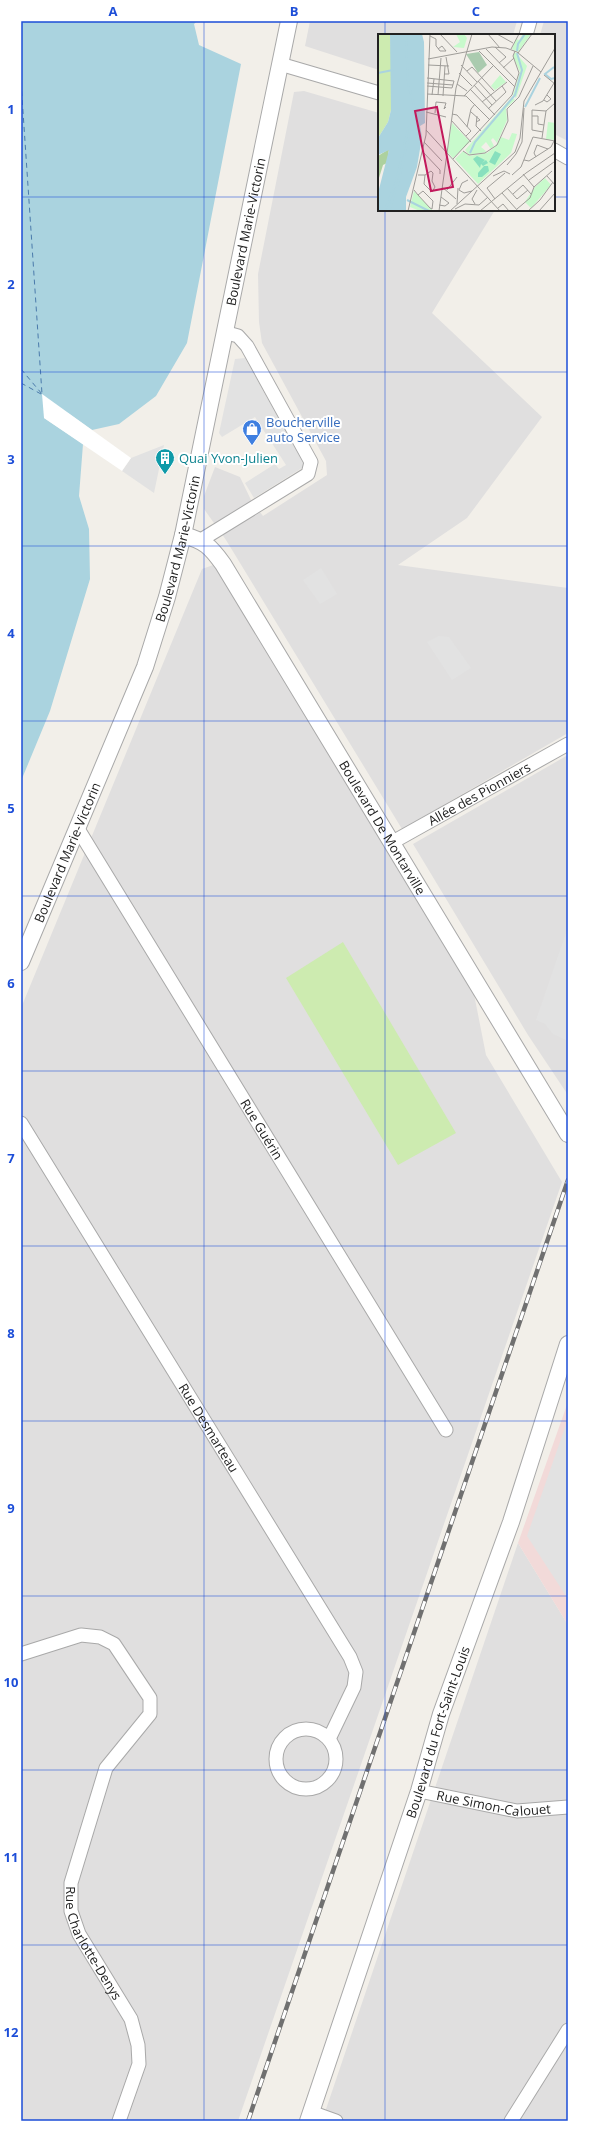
<svg xmlns="http://www.w3.org/2000/svg" width="589" height="2142" viewBox="0 0 589 2142" font-family="'Open Sans',sans-serif">
<style>
.residential{fill:#e0dfdf}
.commercial{fill:#f2dad9}
.grass{fill:#cdebb0}
.parking{fill:#e2e2e2}
.water{fill:#aad3df}
.pier{fill:#fff}
.lines{fill:none;stroke-linecap:round;stroke-linejoin:round}
.ferry{stroke:#4a7aab;stroke-width:1;stroke-dasharray:5 4;stroke-linecap:butt}
.minor-casing{stroke:#a9a9a9;stroke-width:15}
.tertiary-casing{stroke:#a9a9a9;stroke-width:18}
.minor{stroke:#fff;stroke-width:13}
.tertiary{stroke:#fff;stroke-width:16}
.rail-casing{stroke:#707070;stroke-width:4.5}
.rail{stroke:#fff;stroke-width:3;stroke-dasharray:9;stroke-linecap:butt}
.grid{fill:none;stroke:#1d4ed8;stroke-width:1;stroke-opacity:0.55}
.labels{text-anchor:middle;dominant-baseline:central;stroke-width:4;stroke-linejoin:round;paint-order:stroke}
.street-label{font-size:13px;fill:#222;stroke:#fff}
.shop-label{font-size:13px;fill:#366cbe;stroke:#fff;text-anchor:start}
.culture-label{font-size:13px;fill:#0d838f;stroke:#fff;text-anchor:start}
.inset-river{fill:none;stroke:#aad3df;stroke-width:2}
.inset-road{fill:none;stroke:#9f9d99;stroke-width:1}
.view{fill:#c2185b;fill-opacity:0.15;stroke:#c2185b;stroke-width:2}
.inset-edge{fill:none;stroke:#222;stroke-width:2}
.neatline{fill:none;stroke:#1d4ed8;stroke-width:1.5}
.grid-label{font-size:13px;text-anchor:middle;font-weight:bold;fill:#1d4ed8}
</style>
<rect width="100%" height="100%" fill="#f2efe9"/>
<!-- residential -->
<path class="residential" d="M310,21H517L513,35H379V70L305,46Z
M544,21H568V141L554,134V35H540Z
M304,91L379,113V210H495L432,313L542,417L467,518L398,565L568,588V733L402,829L226,540L204,509V496L215,467L240,477L251,500L263,516L327,475L326,461L262,343L259,322L258,274L294,92Z
M216,564L473,989L486,1055L562,1182L238,2121H21V1008L202,569Z
M568,755V1095L528,1035L413,844Z
M518,1543L568,1625V2121H322Z"/>
<!-- commercial -->
<path class="commercial" d="M568,1402V1625L518,1543Z"/>
<!-- grass -->
<path class="grass" d="M343,942L456,1133L398,1165L286,978Z"/>
<!-- parking -->
<path class="parking" d="M245,358L304,464L302,468L254,498L245,483L275,464L279,469L286,465L255,417L222,437L219,433L235,359Z
M164,445L154,493L122,471L131,458Z
M321,568L337,594L320,604L303,580Z
M439,636L449,637L471,668L452,680L427,642Z
M568,927V1041L553,1034L545,1024L536,1020Z
M568,1419V1599L527,1536Z"/>
<!-- water -->
<path class="water" d="M21,21H197L194,24L199,45L241,64L187,343L156,396L119,424L92,430L68,413L44,418L83,444L79,496L89,529L90,579L50,711L21,781Z"/>
<!-- pier -->
<path class="pier" d="M42,394L131,458L122,471L44,418Z"/>
<g class="lines">
<!-- ferry -->
<path class="ferry" d="M21,82L42,394
M21,369L42,394
M21,383L41,394"/>
<!-- minor casing -->
<g class="minor-casing">
<g id="minor">
<path d="M526,35L530,21"/>
<path d="M280,64L379,93"/>
<path d="M554,150L568,158"/>
<path d="M201,540L308,474L311,462L247,346L238,336L224,332"/>
<path id="s1" d="M78,829L446,1430"/>
<path id="s2" d="M391,843L568,744"/>
<path id="s3" d="M21,1123L350,1657L356,1672L354,1687L329,1739"/>
<path id="s4" d="M21,1654L81,1635L100,1637L114,1644L150,1698V1714L106,1768L71,1883V1911L79,1934L131,2019L138,2045L139,2064L119,2121"/>
<circle cx="306" cy="1759" r="30"/>
<path id="s5" d="M419,1791L517,1811L568,1807"/>
<path d="M311,2112L336,2121"/>
<path d="M511,2121L568,2030"/>
</g>
</g>
<!-- tertiary casing -->
<g class="tertiary-casing">
<g id="tertiary">
<path id="s6" d="M183,535C205,541 210,546 223,564L568,1134"/>
<path id="s7" d="M21,962L145,667L167,597L183,535L289,21"/>
<path id="s8" d="M308,2121L419,1791L441,1714L511,1522L568,1344"/>
</g>
</g>
<!-- minor -->
<use href="#minor" class="minor"/>
<!-- tertiary -->
<use href="#tertiary" class="tertiary"/>
<!-- rail casing -->
<g class="rail-casing">
<path id="rail" d="M248,2121L568,1180"/>
</g>
<!-- rail -->
<use href="#rail" class="rail"/>
</g>
<!-- grid -->
<path class="grid" d="M204,21V2121M385,21V35M21,197H379M554,197H568M385,210V2121M21,372H568M21,546H568M21,721H568M21,896H568M21,1071H568M21,1246H568M21,1421H568M21,1596H568M21,1770H568M21,1945H568"/>
<!-- icons -->
<defs>
<g id="shop-pin" transform="scale(1)"><path d="M0 17L-7.5 6A9.5 9.5 0 1 1 7.5 6Z" fill="#3f7fe0" stroke="#fff"/><path d="M-5-2.5h2.3a2.7 3.5 0 0 1 5.4 0H5L5.5 6h-11ZM-1.5-2.5h3a1.5 2.3 0 0 0-3 0Z" fill="#fff"/></g>
<g id="building-pin" transform="scale(1)"><path d="M0 17L-7.5 6A9.5 9.5 0 1 1 7.5 6Z" fill="#0f9aa8" stroke="#fff"/><path d="M-4-6H4V6H1V3H-1V6H-4ZM-2.5-4.3h1.7v1.8h-1.7ZM.8-4.3h1.7v1.8H.8ZM-2.5-1h1.7V.8h-1.7ZM.8-1h1.7V.8H.8Z" fill="#fff"/></g>
</defs>
<g fill-rule="evenodd">
<use href="#shop-pin" x="252" y="429"/>
<use href="#building-pin" x="165" y="458"/>
</g>
<g class="labels">
<!-- street labels -->
<g class="street-label">
<text stroke="none"><textPath href="#s7" startOffset="767">Boulevard Marie-Victorin</textPath></text>
<text stroke="none"><textPath href="#s7" startOffset="443">Boulevard Marie-Victorin</textPath></text>
<text stroke="none"><textPath href="#s2" startOffset="101">Allée des Pionniers</textPath></text>
<text stroke="none"><textPath href="#s6" startOffset="359">Boulevard De Montarville</textPath></text>
<text stroke="none"><textPath href="#s7" startOffset="119">Boulevard Marie-Victorin</textPath></text>
<text stroke="none"><textPath href="#s1" startOffset="352">Rue Guérin</textPath></text>
<text stroke="none"><textPath href="#s3" startOffset="358">Rue Desmarteau</textPath></text>
<text stroke="none"><textPath href="#s8" startOffset="410">Boulevard du Fort-Saint-Louis</textPath></text>
<text stroke="none"><textPath href="#s5" startOffset="76">Rue Simon-Calouet</textPath></text>
<text stroke="none"><textPath href="#s4" startOffset="434">Rue Charlotte-Denys</textPath></text>
</g>
<!-- shop labels -->
<g class="shop-label">
<text x="266" y="422">Boucherville<tspan x="266" dy="15">auto Service</tspan></text>
</g>
<!-- culture labels -->
<g class="culture-label">
<text x="179" y="458">Quai Yvon-Julien</text>
</g>
</g>
<!-- overview -->
<g transform="translate(378 34)">
<rect width="177" height="177" fill="#f2efe9"/>
<path d="M0,0H12L14,29L13,76L10,88L0,104Z" fill="#cdebb0"/>
<path d="M11,115L9,129L5,131L0,147V122Z" fill="#add19e"/>
<path d="M101,18L109,31L100,39L88,20Z" fill="#aacbaf"/>
<path d="M78,0H86L89,4L86,14L75,13L82,8ZM145,0H153L140,18L134,15L138,5L141,6ZM137,18L149,32L138,64L135,61L142,38L135,22ZM122,41L128,48L117,56L113,52ZM134,63L137,66L128,74L129,86L119,109L115,104L113,106L116,112L113,115L108,108L103,113L109,118L91,121L87,116ZM170,88L177,89V106L168,105ZM74,89L92,108L75,124L69,118ZM134,99L139,100L133,119L100,150L77,125L85,117L91,122L109,119L117,113L123,103L131,106ZM167,144L173,151L153,174L147,168L156,154ZM36,157L55,177H57H42L32,173Z" fill="#c8facc"/>
<path d="M117,117L123,120L117,131L111,128ZM99,122L107,126L104,129L108,126L110,129L105,132L103,130L102,134L95,125ZM106,132H110L111,137L104,143H100V139Z" fill="#88e0be"/>
<path d="M12,0H44L46,8L47,89L42,92L44,103L39,133L28,163V177H0V159L11,116L0,121V104L10,88L13,76Z" fill="#aad3df"/>
<path class="inset-river" d="M28,0L30,49L41,90M139,17L140,10L147,0M176,33L167,40L173,45L177,44M0,39L15,36M147,73L162,44M92,119L97,108L137,61L144,36L139,19M29,166L51,177M7,177L18,148L30,95L34,90L42,92M11,177L21,146L32,96L41,92"/>
<path class="inset-road" d="M62,0L79,18M110,0L122,14M119,0L135,9M52,2L58,5V12L59,13L62,17H68L64,12L60,15M117,13L128,23L121,29M108,15L139,47M133,15L141,0M101,17L137,53M140,19L154,0M50,25L114,13L128,14L139,18L163,38M50,31L71,32M83,31L99,48M125,34L136,24M89,37L94,33L116,57M81,39L94,52M66,40H71L68,23M166,41L177,50M100,47L118,67M49,49L75,51M79,50L89,57M96,51L114,71M49,52L74,54L76,47L49,44M92,55L117,81M49,60L88,62L112,86M54,61L56,45M60,61L63,24M65,62L67,32M86,62L115,32M166,66L169,68L173,65L169,61M104,68L129,48M157,71L165,67L176,49M110,75L128,58L124,52M48,78L68,83M93,78L102,86L98,88M57,79L58,68L68,69L66,75L68,73M74,80L79,81L93,97L88,102M99,82L98,92L103,97M154,82H160V90L166,91M73,86L93,108M89,93L93,75L97,70M48,96L122,177M165,98L154,96V76L168,77M164,104L168,77L177,69M46,108L64,127M44,117L62,136V140M85,117L91,121L107,119L119,111L130,87L129,75L141,63L155,32M158,123L156,119L159,111L170,115M75,125L134,61L141,39L135,22L137,17M146,126L151,127L173,113L176,107M129,131L138,120L144,108L146,74M145,140L156,153M40,141H47L53,137L55,139L54,147L57,153L54,158L46,150L47,141M134,141L143,133L155,103L177,107M115,142L126,137L132,140M169,142L177,151M90,146L84,149L81,156L86,159L94,157M151,146L176,128M64,153L78,165M129,154L139,165L150,156M36,156L40,161L52,174L54,175L55,167L45,157L40,161M69,156L79,143M124,159L140,177M135,160L145,151L153,160M117,165L109,154L127,139M79,170L80,154M97,170L94,165L99,156M61,171L67,172L71,169L63,163M120,174L125,170L131,177M77,175L87,170L101,171L110,163M139,175L152,164L156,153L174,137M30,177L48,101L52,0M61,177L78,54L94,0M72,177L137,118L142,104L146,67L177,14M102,177L148,139L177,119M150,177L162,166L175,148M161,177L177,159"/>
<path class="view" d="M59,73L75,153L53,157L37,77Z"/>
<rect width="177" height="177" class="inset-edge"/>
</g>
<!-- border -->
<rect width="589" height="2142" fill="none" stroke="#ffffff" stroke-width="44"/>
<rect x="22" y="22" width="545" height="2098" class="neatline"/>
<g class="grid-label">
<text x="113" y="16">A</text>
<text x="294" y="16">B</text>
<text x="476" y="16">C</text>
<text x="11" y="114">1</text>
<text x="11" y="289">2</text>
<text x="11" y="464">3</text>
<text x="11" y="638">4</text>
<text x="11" y="813">5</text>
<text x="11" y="988">6</text>
<text x="11" y="1163">7</text>
<text x="11" y="1338">8</text>
<text x="11" y="1513">9</text>
<text x="11" y="1687">10</text>
<text x="11" y="1862">11</text>
<text x="11" y="2037">12</text>
</g>
</svg>
